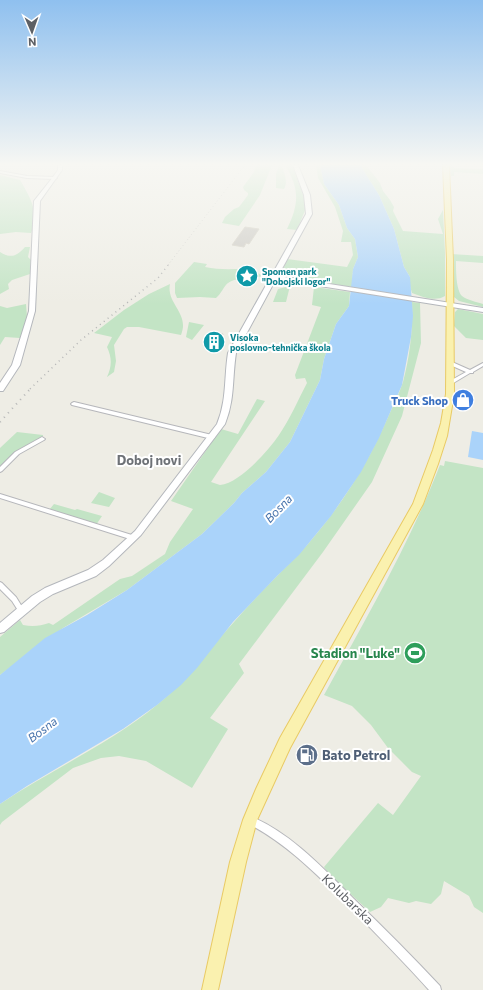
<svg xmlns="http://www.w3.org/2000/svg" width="483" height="990" viewBox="0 0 483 990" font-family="Commissioner,sans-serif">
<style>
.green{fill:#c3e4c5}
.water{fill:#aad3fa}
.building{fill:#cac8c2;stroke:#d3cfc4}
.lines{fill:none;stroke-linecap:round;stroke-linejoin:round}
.street-casing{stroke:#b6b7bb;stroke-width:2}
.secondary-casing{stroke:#b4b7bc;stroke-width:2}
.primary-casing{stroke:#e9ca64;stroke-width:2}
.street{fill:#fff;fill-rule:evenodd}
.secondary{fill:#fff;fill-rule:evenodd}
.primary{fill:#faf1af;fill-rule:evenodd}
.rail-far2{stroke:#b5b6b6;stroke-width:1;stroke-dasharray:0.5 3;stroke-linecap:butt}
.rail-far1{stroke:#b5b6b6;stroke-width:1.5;stroke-dasharray:1 4;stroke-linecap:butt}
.rail{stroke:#b5b6b6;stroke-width:2;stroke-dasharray:1 5;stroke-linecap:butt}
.labels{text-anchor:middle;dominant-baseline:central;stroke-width:4;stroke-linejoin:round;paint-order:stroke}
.far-culture-label{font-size:9px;font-weight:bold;fill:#0d838f;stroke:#fff;text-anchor:start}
.shop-label{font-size:11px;font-weight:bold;fill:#366cbe;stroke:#fff;text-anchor:end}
.water-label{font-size:12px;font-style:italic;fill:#4773ac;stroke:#fff}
.quarter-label{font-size:13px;font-weight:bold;fill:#6e7277;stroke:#fff}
.near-leisure-label{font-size:13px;font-weight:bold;fill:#27864d;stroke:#fff;text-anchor:end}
.near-service-label{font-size:13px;font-weight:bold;fill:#4e5e75;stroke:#fff;text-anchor:start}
.near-street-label{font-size:13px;fill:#5d6065;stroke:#fff}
</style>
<rect width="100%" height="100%" fill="#eeede5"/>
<!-- green -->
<path class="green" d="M256,165H272L260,195L239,226L222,223L225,217L234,209L239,207L248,195V193L244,190L243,187L254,172Z
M279,165H281C285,173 288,182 284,189L276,188V174Z
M285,165H292L304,197L306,208L297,230L287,229C299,204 300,189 285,165Z
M316,165H320L324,184L339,205L347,228L355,239L358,257L353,269L352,287L283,276L281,275L287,259L347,267L353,255L351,242H341L343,231L335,207L318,178Z
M360,165H366L380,183L383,191L390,200L394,207L393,211L403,231L443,234L438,219L443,210L445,253V296C435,302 423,297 412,293L410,286V277L404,267L394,229L379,195Z
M450,165H453L454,168L483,169V174L454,172V176H451Z
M0,175L20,180C30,197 40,213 31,233L16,232L0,234Z
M25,247H30L28,257L31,260L30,274L12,280L8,284L9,289L0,294V252C11,259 17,256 25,247Z
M451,254L483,256V263L456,261C456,270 456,290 462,296C467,300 477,302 483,304V307L459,301L454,297Z
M194,262L207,264L205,267C218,270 231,269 243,269C249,269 258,273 264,276C255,278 236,277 228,283C224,286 221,294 216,298L200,297L177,298L175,293V283Z
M170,284C166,304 190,313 181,335L139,327H127L124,329L114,345L116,361L114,372L107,377C112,366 112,358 107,347L112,337L94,333L124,310L149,294Z
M290,286L286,302H273L278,289Z
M314,287L350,292L349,306L336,324L324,359L320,380L290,442L266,472L242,493L234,503L202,534L127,590L63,628L0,675V637L20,620L23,625C33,627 40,626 49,623L53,625L120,579L132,576L165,554L170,542L193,509L171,501L221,429L238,434L257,399L265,401L211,482L220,485C240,483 268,451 279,435C290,419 298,400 307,383L305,378L296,379L295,375L321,307L312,305Z
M412,302L420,303L421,343L402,416L372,482L323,552L239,664L244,673L210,718L228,729L192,788L146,761L119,756L101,758L73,768L2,822L0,825V804C51,770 111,743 158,704C188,680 208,650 234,622C248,606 263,590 278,575C285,567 293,561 300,553C337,512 366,468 388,417C393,406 399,394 403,382C410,356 413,329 412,302Z
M26,304L27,317L20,338L5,337L0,345V306L7,308Z
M458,309L483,314V340L466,338L454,326L455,312Z
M189,322L204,325L192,340L186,337Z
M17,432L43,435V436L16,451L0,466V448Z
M445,461L483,468V913L474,907L469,896L444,881L441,894L431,904L416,901L409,903L388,898L381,907L370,912L329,874L324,867L378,803L393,815L421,776L412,772L388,748L371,725L352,706L324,695C365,620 409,545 440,465L444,466Z
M99,492L115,498L109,507L91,503Z
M54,504L75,510L77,509L102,516L96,525L49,510Z"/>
<!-- water -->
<path class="water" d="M320,165H360L379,195L394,229L404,267L410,277L413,316L411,337L402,385L379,438L361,472L331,516L299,555L278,575L233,622L197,668L181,685L157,705L123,729L27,786L0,804V675L45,638L87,615L127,590L202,534L234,503L242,493L266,472L290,442L320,380L324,359L336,324L349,306L353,269L358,257L355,239L347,228L339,205L324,184Z
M472,431L483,433V460L468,457Z"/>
<!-- building -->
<path class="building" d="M245,227L259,229L249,244L246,243L244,247L232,245Z
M214,333L223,334L218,346L214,350L205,348Z"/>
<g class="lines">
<!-- street casing -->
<g class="street-casing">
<path id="street" d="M0,171L27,176L55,177L57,178L55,179L27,178L0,173Z
M448,362H452L470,370L483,363V366L473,372V373H470L450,385L448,384V382L466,372L448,364Z
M74,402L212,435L215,437L212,439L72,405L71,404L72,403Z
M42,437L45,439L44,440L19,454L2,471L0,472V467L15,452Z
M0,494L135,536L136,538L135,540H133L0,498Z
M0,582L2,583L16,597L24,610L23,612L21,613L19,612L12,601L0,589Z
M250,816C291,833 323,868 354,899C383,927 412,956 440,986L441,990H429C404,962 377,935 351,908C318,876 288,844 247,823L246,820L247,817Z"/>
</g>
<!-- secondary casing -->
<g class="secondary-casing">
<path id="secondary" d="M58,165H62V170L40,201L35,311L20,365L3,391H0V383L12,365L29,311L34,201L53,177L58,170Z
M293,165H298L310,195L312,214L278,276L483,308V312L276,279L236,353C232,379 235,399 225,424L141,535L109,566L96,576L53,594L40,602L4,632L0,633V623L32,596L45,588L88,570L103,560L135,531L217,424C227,400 224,378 228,353L306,214L304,195Z"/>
</g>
<!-- primary casing -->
<g class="primary-casing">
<path id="primary" d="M443,165H449L453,260L454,394L447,436L438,464L423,504L290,748L257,820L246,862L218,990H202L230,862L243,820L256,789L280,738L413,504L433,450L441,423L446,394L447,260Z"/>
</g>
<!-- street -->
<use href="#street" class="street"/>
<!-- secondary -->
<use href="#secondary" class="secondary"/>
<!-- primary -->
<use href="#primary" class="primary"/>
<!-- rail-far2 -->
<path class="rail-far2" d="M168,265L245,165"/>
<!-- rail-far1 -->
<path class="rail-far1" d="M30,389L81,340L158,278L169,264"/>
<!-- rail -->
<path class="rail" d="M0,422L31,388"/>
</g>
<!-- sky -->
<linearGradient id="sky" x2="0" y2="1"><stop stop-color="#8fc0ef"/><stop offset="0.54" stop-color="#f7f7f3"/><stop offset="1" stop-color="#f7f7f3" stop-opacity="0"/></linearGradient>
<rect width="483" height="304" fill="url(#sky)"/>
<!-- icons -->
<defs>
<g id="sight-disc" transform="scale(1.15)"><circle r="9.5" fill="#0f9aa8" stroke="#fff"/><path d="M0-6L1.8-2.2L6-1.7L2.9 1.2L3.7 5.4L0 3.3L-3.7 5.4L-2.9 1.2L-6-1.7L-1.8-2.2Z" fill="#fff"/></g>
<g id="building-disc" transform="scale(1.15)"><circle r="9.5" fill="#0f9aa8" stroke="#fff"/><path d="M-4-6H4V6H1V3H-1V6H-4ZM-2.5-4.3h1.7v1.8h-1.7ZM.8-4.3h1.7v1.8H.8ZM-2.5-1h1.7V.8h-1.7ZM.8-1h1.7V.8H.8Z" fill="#fff"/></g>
<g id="shop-disc" transform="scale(1.15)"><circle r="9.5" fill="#3f7fe0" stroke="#fff"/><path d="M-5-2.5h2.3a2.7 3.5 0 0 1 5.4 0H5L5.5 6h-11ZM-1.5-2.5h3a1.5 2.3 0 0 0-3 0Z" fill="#fff"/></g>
<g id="stadium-disc" transform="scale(1.15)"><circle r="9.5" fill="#2e9e5b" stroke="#fff"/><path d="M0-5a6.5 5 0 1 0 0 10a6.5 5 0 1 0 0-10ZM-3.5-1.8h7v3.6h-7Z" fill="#fff"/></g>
<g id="fuel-disc" transform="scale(1.15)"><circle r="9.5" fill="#5c6f8a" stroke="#fff"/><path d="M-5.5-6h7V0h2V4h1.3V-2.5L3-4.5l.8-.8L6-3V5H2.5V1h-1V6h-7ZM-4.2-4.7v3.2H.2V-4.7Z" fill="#fff"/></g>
</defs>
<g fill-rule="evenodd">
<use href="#sight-disc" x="247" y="276"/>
<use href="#building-disc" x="214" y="342"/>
<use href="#shop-disc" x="463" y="400"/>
<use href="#stadium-disc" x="415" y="653"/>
<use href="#fuel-disc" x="307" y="755"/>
</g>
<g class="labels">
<!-- far-culture labels -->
<g class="far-culture-label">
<text x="262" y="271">Spomen park<tspan x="262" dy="10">"Dobojski logor"</tspan></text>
<text x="230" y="337">Visoka<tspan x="230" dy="10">poslovno-tehnička škola</tspan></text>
</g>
<!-- shop labels -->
<g class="shop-label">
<text x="448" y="400">Truck Shop</text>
</g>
<!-- water labels -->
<g class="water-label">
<text transform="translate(278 508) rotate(-46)">Bosna</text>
<text transform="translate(42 729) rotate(-37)">Bosna</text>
</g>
<!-- quarter labels -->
<g class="quarter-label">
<text x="149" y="460">Doboj novi</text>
</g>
<!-- near-leisure labels -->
<g class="near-leisure-label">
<text x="400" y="653">Stadion "Luke"</text>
</g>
<!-- near-service labels -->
<g class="near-service-label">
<text x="322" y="755">Bato Petrol</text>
</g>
<!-- near-street labels -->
<g class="near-street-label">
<text transform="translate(348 899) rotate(44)">Kolubarska</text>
</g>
</g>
<!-- north arrow -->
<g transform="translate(32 32) rotate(178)" stroke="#ffffff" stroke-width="3" paint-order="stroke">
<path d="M0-3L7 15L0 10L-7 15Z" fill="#5d6065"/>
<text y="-6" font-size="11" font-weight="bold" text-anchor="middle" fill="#5d6065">N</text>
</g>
</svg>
